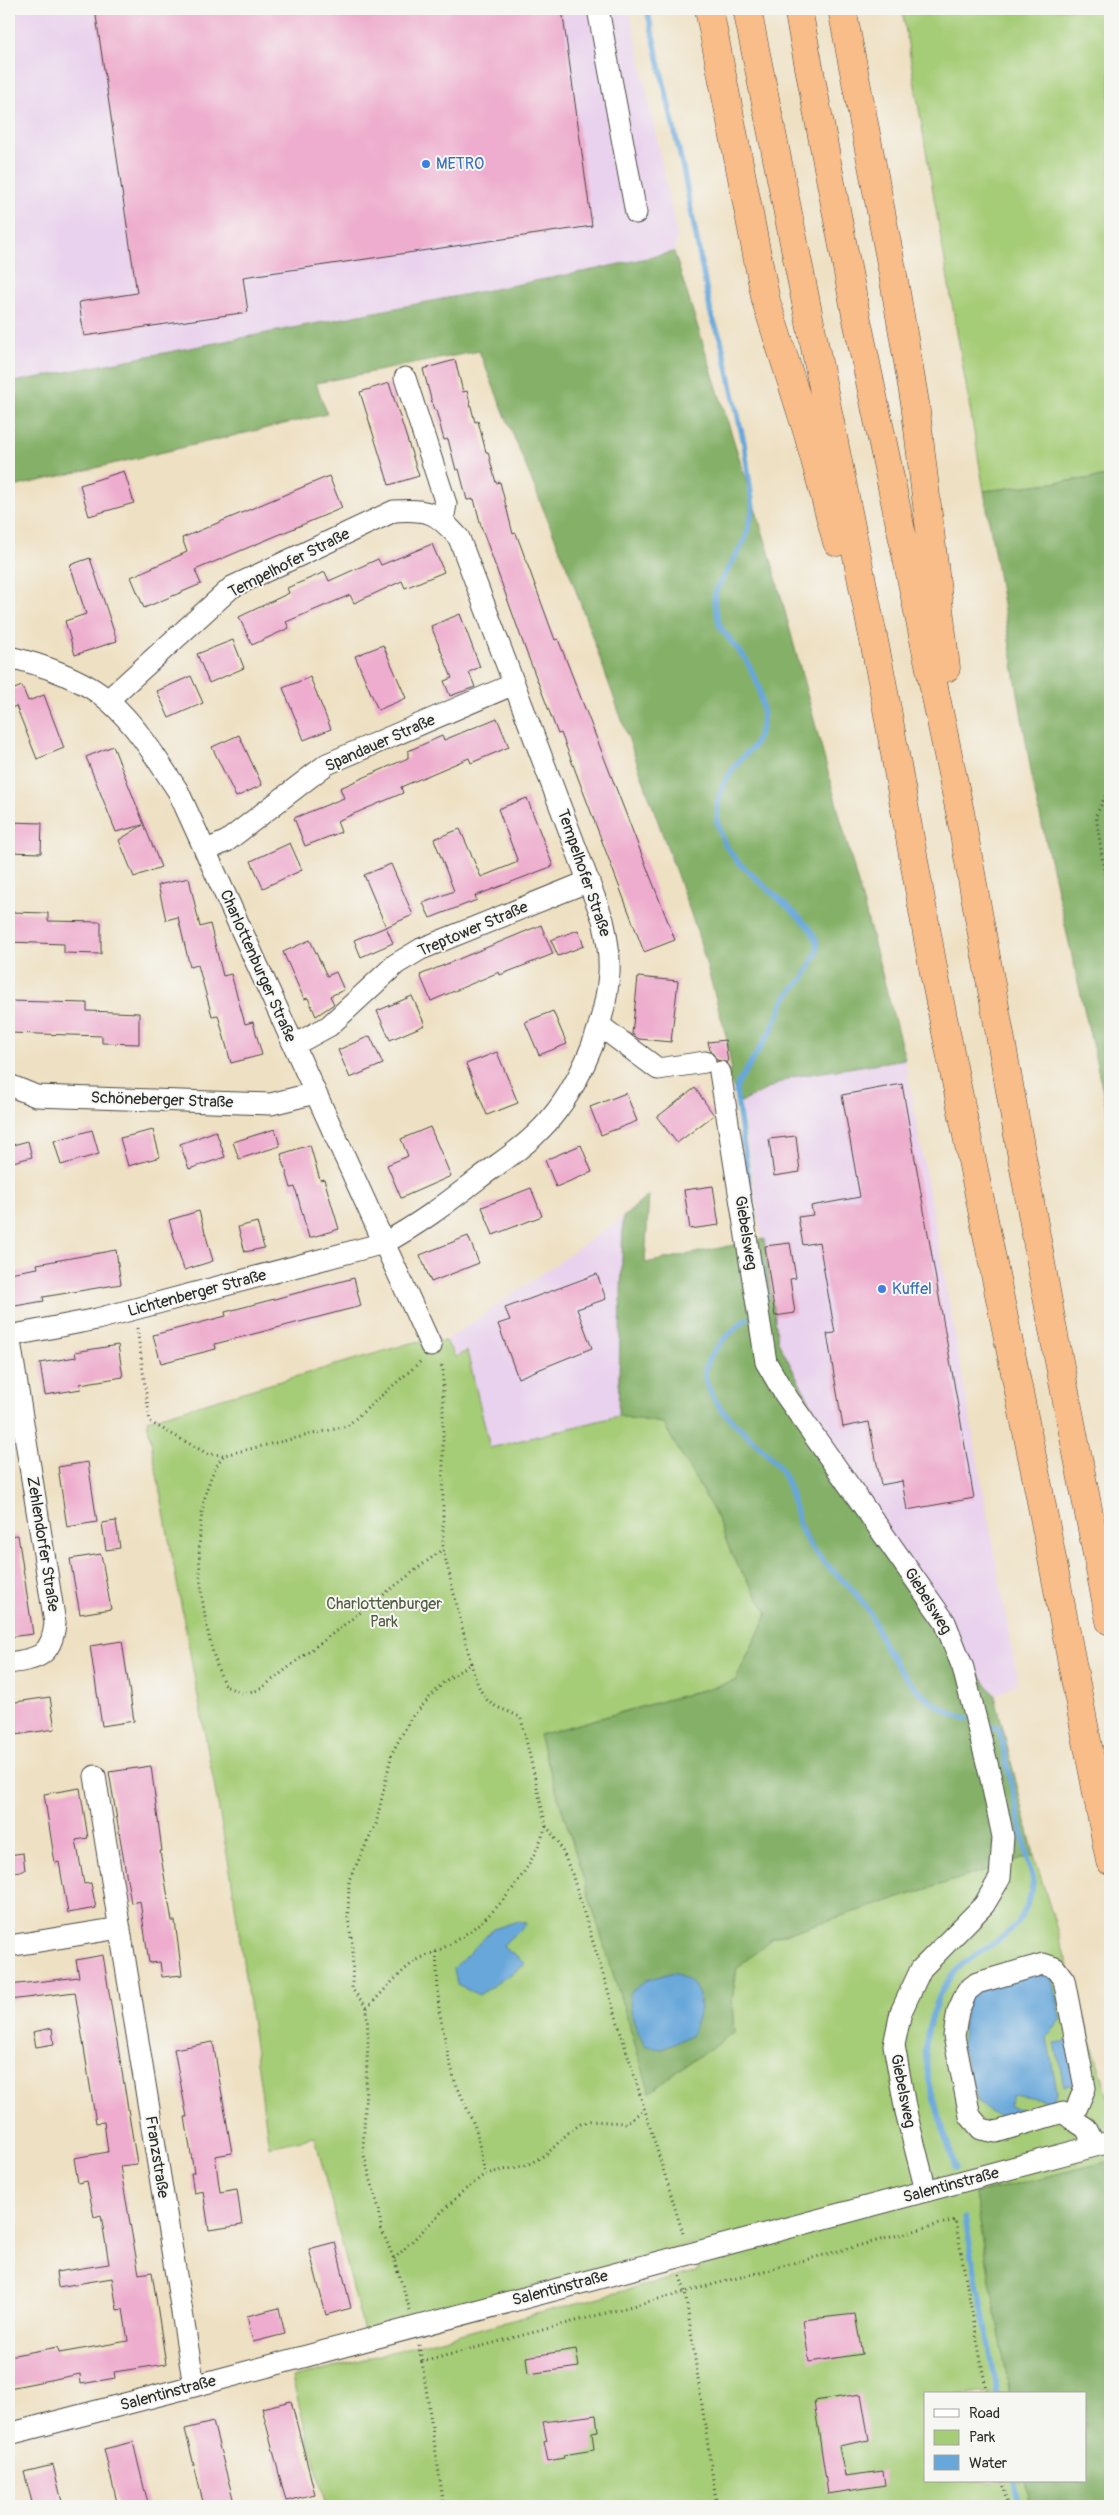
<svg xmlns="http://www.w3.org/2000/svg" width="1119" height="2515" viewBox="0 0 1119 2515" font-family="Pangolin,sans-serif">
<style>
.built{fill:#e9d2ed}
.green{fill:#a5cc76;stroke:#687c50}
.forest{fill:#84b067;stroke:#586e49}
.water{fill:#67a7da;stroke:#496982}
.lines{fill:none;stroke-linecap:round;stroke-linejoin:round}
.stream{stroke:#67a7da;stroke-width:5.5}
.building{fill:#eeadce}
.minor-casing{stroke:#484642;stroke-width:23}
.highway-casing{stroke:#484642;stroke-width:29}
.path{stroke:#484642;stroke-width:3;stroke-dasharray:1 4;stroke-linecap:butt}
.minor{stroke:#fff;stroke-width:21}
.highway{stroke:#f8bd89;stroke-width:28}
.shop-dot{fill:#3f7fe0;stroke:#f6f6f2;stroke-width:2}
.labels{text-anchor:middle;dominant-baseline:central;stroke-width:4;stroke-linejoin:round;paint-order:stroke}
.shop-label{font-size:16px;fill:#366cbe;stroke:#f6f6f2;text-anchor:start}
.street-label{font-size:16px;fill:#2b2b2b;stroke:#f6f6f2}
.park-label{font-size:16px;fill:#505b42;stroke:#f6f6f2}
</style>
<rect width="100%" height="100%" fill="#f6f6f2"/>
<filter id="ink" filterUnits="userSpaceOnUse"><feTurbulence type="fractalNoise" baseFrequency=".02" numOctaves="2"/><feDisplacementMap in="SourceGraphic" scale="10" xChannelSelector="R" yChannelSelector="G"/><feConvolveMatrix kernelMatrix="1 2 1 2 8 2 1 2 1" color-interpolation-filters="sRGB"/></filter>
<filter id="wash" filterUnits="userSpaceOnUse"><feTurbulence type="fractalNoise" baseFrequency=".0096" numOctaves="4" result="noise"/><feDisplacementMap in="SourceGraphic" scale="20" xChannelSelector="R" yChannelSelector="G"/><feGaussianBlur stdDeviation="1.12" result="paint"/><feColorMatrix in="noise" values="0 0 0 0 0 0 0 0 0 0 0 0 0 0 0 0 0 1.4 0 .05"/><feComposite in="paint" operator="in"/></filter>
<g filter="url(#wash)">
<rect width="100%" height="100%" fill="#eee0c2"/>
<!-- built -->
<path class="built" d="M9,9H628L633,24L677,237L674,252L597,269L9,383Z
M905,1059L1018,1683L995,1696L947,1630L828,1437L778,1341L741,1102L792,1077Z
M623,1217L618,1416L490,1448L466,1351L455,1357L446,1341Z"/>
<!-- green -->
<path class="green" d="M902,9H1110V476L984,491Z
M446,1341L455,1357L467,1351L490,1448L618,1416L663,1423L716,1515L733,1558L768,1613L735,1681L539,1735L650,2092L678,2070L734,2033L732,2000L737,1968L772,1938L1034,1855L1110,2103V2161L975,2194L1010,2394H925V2481H1025L1030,2506H326L292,2378L699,2271L692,2244L364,2332L315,2137L269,2147L231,1876L147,1420L411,1343Z"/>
<!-- forest -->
<path class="forest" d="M674,252L769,552L905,1059L792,1077L741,1102L728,1078L731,1067L727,1039L697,931L571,577L479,351L316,383L327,414L9,488V383L597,269Z
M1110,476V1123L1034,789L984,491Z
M649,1195L645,1263L764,1239L778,1341L828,1437L947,1630L995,1696L1034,1855L772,1938L737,1968L732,2000L734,2033L678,2070L650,2093L539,1735L735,1681L768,1613L733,1558L716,1515L663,1423L618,1416L623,1217Z
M1110,2161V2506H1030L1025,2481H1085V2394H1010L975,2194Z"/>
<!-- water -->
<path class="water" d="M518,1921L527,1923C520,1933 508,1936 503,1947L526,1964L479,1995L457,1985L454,1968L493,1929Z
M674,1972C708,1988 703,2007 691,2036L662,2048L646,2046C636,2030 629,2013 630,1993L647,1980Z
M1025,1973L1051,1976L1062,2019L1047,2037L1057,2091L1052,2101L1013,2094L1009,2106L1034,2112L1001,2118L978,2103L961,2045L967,2000L977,1986Z
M1069,2041L1077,2084L1064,2086L1055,2043Z"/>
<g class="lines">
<!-- stream -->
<path class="stream" d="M647,9L683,168L711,314L721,340L744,443L753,508L745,540L716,590L714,601L720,627L747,661L759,687L763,712L762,726L754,746L737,763L723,785L718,802L717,822L724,843L737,861L799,917L811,930L817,943V952L805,976L786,997L772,1029L737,1085L736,1091L754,1218
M761,1262L766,1296L762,1300
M747,1319C733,1329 703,1357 705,1375C709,1411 757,1438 778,1466C793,1486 793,1515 805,1537C820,1564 847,1580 865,1605C873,1616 877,1631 883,1643C901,1677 929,1709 968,1719
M956,2169C946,2138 930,2094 926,2062C923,2032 938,1985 962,1965C998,1937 1025,1934 1033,1882L999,1729L986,1725
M965,2218L998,2394
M1014,2481L1019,2506"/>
</g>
<g id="blocks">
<!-- building -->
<path class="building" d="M95,9H562L592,226L243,277L248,312L84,336L79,302L137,293Z
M455,360L463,392L467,391L475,422L478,421L486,452H488L496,483L500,482L513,534L516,533L555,640L558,639L675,940L644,952L561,733L558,734L526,651L481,526L474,499L467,500L459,469L456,470L448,439L444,440L436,410H434L423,369Z
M389,383L419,476L389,485L360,392Z
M124,471L134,503L89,516L80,485Z
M329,476L342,508L195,570L201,584L144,608L131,577L187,552L182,538Z
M432,544L444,572L405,588L402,581L354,603L350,595L286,622L289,628L252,645L239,617L289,593L287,588L325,572L329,581L378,559L381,565Z
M90,558L117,641L75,655L65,621L86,614L70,565Z
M460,614L480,667L469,672L475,687L450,696L444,681L452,678L431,626Z
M233,640L244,668L209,683L197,654Z
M383,645L406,698L378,710L355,656Z
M191,676L203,703L169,718L157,691Z
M310,677L331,729L304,740L283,688Z
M22,686L28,701L44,695L64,748L37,759L16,706L9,709V691Z
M497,718L509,747L471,763L469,758L401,787L403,793L337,821L341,832L305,846L294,818L344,798L340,788L408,758V751L442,736L444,740Z
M239,735L262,785L236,797L212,747Z
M113,746L161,867L134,877L119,840L143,825L116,832L86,757Z
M527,798L553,866L475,896L477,900L430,918L423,903L454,891L434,839L460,829L481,877L518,862L498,809Z
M9,822L42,823L41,853L9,852Z
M290,843L302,870L263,888L251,861Z
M391,864L413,915L386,927L364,875Z
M189,878L200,927L210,924L223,976L231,974L245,1024L253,1022L262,1055L231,1063L218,1015L212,1016L198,965L190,967L178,917L166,920L158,885Z
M9,912L48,913V921L101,922V954L64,953V944L9,942Z
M541,925L553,954L500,975L499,972L431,1001L420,975Z
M386,927L393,943L361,957L354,940Z
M578,930L584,946L558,956L551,940Z
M310,940L327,976L336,972L344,990L330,996L334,1004L316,1016L308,998L304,999L283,952Z
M638,977L678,981L671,1042L639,1039L632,1034Z
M412,996L425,1025L390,1040L377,1011Z
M9,1001L87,1003V1011L139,1013V1044L102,1043V1036L9,1033Z
M553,1011L567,1044L539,1055L525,1022Z
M370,1036L383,1064L350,1078L338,1050Z
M725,1040L728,1063L717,1060L710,1050L708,1042Z
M497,1052L518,1103L487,1115L466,1064Z
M902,1084L974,1498L907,1510L902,1481L881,1485L869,1422L843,1427L827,1334L835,1333L819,1242L803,1245L798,1217L813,1215L811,1206L860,1197L842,1095Z
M695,1088L714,1115L677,1143L657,1117Z
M626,1093L637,1121L601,1135L590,1107Z
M430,1127L451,1176L401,1198L387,1165L408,1156L401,1139Z
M275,1129L280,1146L239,1159L233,1142Z
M92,1130L99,1154L61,1165L54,1141Z
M153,1130L160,1157L128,1166L120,1138Z
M216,1131L225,1157L189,1169L180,1144Z
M796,1136L800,1172L774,1176L769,1139Z
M28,1141L32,1157L9,1163V1146Z
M310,1145L320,1180L324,1179L339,1229L309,1238L295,1187L291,1188L281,1154Z
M581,1145L592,1172L556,1187L545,1160Z
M713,1186L719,1225L690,1229L684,1190Z
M531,1188L542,1216L493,1235L482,1207Z
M199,1211L213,1261L184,1270L169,1220Z
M257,1222L264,1248L245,1252L238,1227Z
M468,1236L479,1263L431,1282L420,1255Z
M790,1243L796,1278L790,1279L795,1313L775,1316L765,1246Z
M116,1250L121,1284L43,1297L44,1301L9,1307V1273L38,1268L37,1264Z
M597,1274L606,1299L577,1309L592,1348L518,1378L498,1324L510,1320L505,1308Z
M354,1278L361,1306L215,1344L216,1349L161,1363L153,1335L226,1316L225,1312Z
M118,1345L123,1377L80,1384L81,1389L45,1395L40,1363L76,1357L75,1352Z
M88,1462L97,1522L67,1527L58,1467Z
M116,1521L120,1548L106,1550L102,1523Z
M18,1535L33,1634L9,1637V1536Z
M101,1554L111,1609L80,1614L70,1559Z
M122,1641L134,1721L102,1726L90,1646Z
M50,1697L55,1729L9,1736V1703Z
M151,1766L162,1851H160L172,1921H175L182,1975L162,1977L160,1962L149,1963L140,1901L131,1903L109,1772Z
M80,1788L88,1838L76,1840L84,1884L91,1883L96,1908L68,1913L59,1862L55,1863L44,1794Z
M23,1853L25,1870L9,1873V1855Z
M103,1955L137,2164L120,2166L139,2274L152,2272L166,2364L114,2372L115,2378L81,2384L80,2374L9,2388V2356L58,2347L59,2353L128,2341L123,2309L117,2310L112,2278L58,2287L56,2272L109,2264L101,2215L94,2217L87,2181L78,2183L74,2158L108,2152L104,2122L96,2123L75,1992L9,2000V1985L79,1977L76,1960Z
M52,2028L54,2044L36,2047L33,2032Z
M213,2042L232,2153L215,2156L220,2192L237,2189L242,2225L209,2230L203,2191L194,2193L191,2173H194L185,2117H187L174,2049Z
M335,2242L351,2308L326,2315L309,2249Z
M279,2308L285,2334L253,2342L247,2316Z
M855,2314L862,2354L809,2362L803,2320Z
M576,2349L579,2367L528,2374L526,2357Z
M861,2394L869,2440L839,2446L845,2476L883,2471L885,2485L828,2494L814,2401Z
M291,2401L315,2494L286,2501L262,2408Z
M596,2415L598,2431L592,2432L594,2450L563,2455L564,2458L548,2461L544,2442L547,2441L543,2422Z
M213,2422L225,2468L235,2506H204L185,2429Z
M133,2442L144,2488L149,2506H118L104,2449Z
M53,2465L63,2506H33L24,2472Z"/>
</g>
</g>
<g filter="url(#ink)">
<use href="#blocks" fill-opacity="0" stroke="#484642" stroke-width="1"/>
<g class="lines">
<!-- minor casing -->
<g class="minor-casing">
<path id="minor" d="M598,9L636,213
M405,378L446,504L443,520
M9,657C41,664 86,680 110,702C138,727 158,761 178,791L431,1346
M205,851L227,841L327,764L514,684
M599,1025L658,1069L705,1062
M294,1045L329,1026L396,964L421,949L589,881
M720,1072L766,1362L784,1393L945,1622L963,1668L991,1779L1003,1837L1000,1878L984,1905L921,1969L901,2012L894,2045L906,2112L926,2191
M9,1085L36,1096L271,1104L315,1093
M9,1336L97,1319L384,1243C418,1225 447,1203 478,1179C496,1165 518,1152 535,1135C576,1097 605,1029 609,973C610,955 607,937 603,920L459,538C436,512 429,509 394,511L232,587L108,700
M9,1663C38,1659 52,1656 55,1623L9,1335
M95,1776L194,2386
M9,1946L120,1928
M1072,2119L1063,2112L996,2132L981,2129L970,2116L954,2036L958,2011L967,1991L977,1983L1043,1964L1055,1968L1064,1980L1085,2088L1072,2119L1086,2128L1095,2146
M9,2434L194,2386L1110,2142"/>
</g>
<!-- highway casing -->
<g class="highway-casing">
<path id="highway" d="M709,9L766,301L808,434L837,542
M747,9L882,681L934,973L1039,1491L1110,1861
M798,9L856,315L960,812L1055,1341L1110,1621
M842,9L892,269L915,403L946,668"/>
</g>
<!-- path -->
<path class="path" d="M1110,787L1096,815L1110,911
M137,1328L150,1422L208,1454L223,1455
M420,1362L347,1426L224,1455C183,1504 200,1633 225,1686L242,1693L259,1690L443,1549
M471,1663C474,1676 480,1696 492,1704C501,1710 512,1712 521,1718L546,1826L559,1843L572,1874L684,2237
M436,1952L439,2009L448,2055L455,2081L476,2129L485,2174
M367,2008C382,1993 397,1975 414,1962C423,1956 435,1953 445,1947C493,1920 528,1878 546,1826
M394,2259L461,2193L485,2174L527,2165L547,2154L568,2133L581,2124L590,2121L626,2123L645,2109
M680,2276L685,2292L717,2506
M410,2310L394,2259L381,2228L379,2209L363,2152L368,2040L367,2008L352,1989L353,1949L348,1918L349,1880L376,1824L392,1753L411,1718L444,1682L471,1663L443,1549V1368L440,1363
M419,2345L422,2362
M1003,2481L1007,2506
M444,2506L422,2362L955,2220L987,2394"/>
<!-- minor -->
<use href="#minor" class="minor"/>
<!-- highway -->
<use href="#highway" class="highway"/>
</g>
</g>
<!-- markers -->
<g class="shop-dot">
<circle cx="426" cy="164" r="5"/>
<circle cx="882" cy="1289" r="5"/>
</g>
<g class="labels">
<!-- shop labels -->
<g class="shop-label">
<text x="436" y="164">METRO</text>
<text x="892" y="1289">Kuffel</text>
</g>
<!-- street labels -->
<g class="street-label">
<text transform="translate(289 563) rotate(-27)">Tempelhofer Straße</text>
<text transform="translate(380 743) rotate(-24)">Spandauer Straße</text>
<text transform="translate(584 873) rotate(71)">Tempelhofer Straße</text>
<text transform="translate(473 929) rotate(-23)">Treptower Straße</text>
<text transform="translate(258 966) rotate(66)">Charlottenburger Straße</text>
<text transform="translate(162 1100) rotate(2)">Schöneberger Straße</text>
<text transform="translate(746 1233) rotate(81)">Giebelsweg</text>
<text transform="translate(197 1293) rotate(-15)">Lichtenberger Straße</text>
<text transform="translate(43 1544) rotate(81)">Zehlendorfer Straße</text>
<text transform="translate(928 1601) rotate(58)">Giebelsweg</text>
<text transform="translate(903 2091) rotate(79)">Giebelsweg</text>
<text transform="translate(157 2157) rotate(81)">Franzstraße</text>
<text transform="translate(951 2185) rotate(-15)">Salentinstraße</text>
<text transform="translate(560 2288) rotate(-15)">Salentinstraße</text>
<text transform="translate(168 2393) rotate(-15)">Salentinstraße</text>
</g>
<!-- park labels -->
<g class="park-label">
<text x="384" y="1604">Charlottenburger<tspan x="384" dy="18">Park</tspan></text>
</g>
</g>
<!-- margin -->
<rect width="1119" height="2515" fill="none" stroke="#f6f6f2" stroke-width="30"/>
<!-- legend -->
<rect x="924" y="2392" width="162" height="90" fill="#f6f6f2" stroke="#a5a5a2"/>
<rect x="934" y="2409" width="25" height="8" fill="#ffffff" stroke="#a5a5a2"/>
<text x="969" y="2418" font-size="15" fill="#2b2b2b">Road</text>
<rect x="934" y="2430" width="25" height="15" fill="#a5cc76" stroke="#a5a5a2"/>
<text x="969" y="2442" font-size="15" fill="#2b2b2b">Park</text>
<rect x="934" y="2455" width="25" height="15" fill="#67a7da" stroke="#a5a5a2"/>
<text x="969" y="2468" font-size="15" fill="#2b2b2b">Water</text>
</svg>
